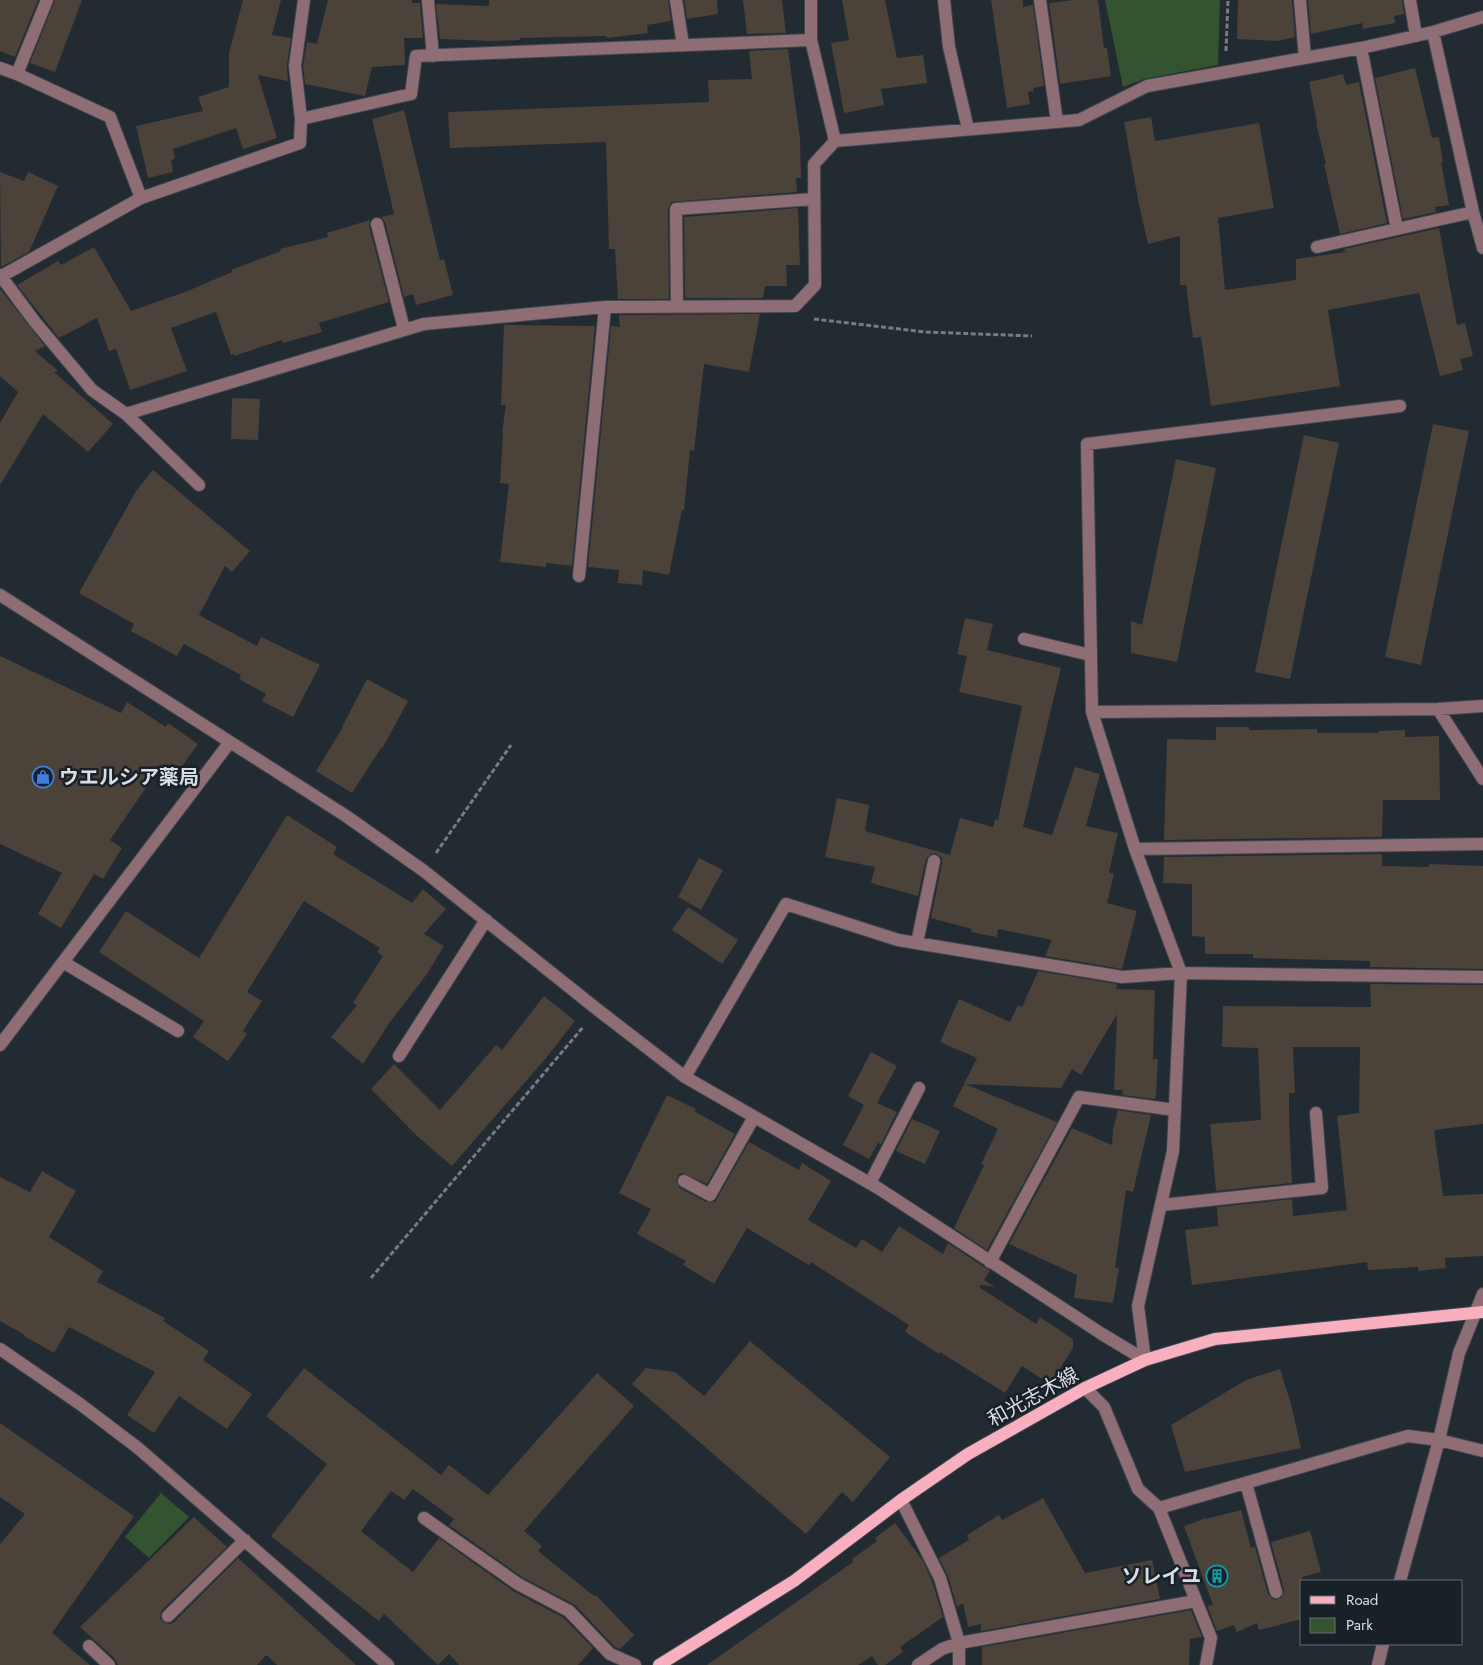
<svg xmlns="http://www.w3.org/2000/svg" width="1483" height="1665" viewBox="0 0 1483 1665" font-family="Jost,'Noto Sans JP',sans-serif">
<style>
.green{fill:#33542f}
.building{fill:#4b4239}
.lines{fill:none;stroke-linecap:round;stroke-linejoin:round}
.minor-casing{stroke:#3f474e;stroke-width:14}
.major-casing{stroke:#3f474e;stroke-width:14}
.path{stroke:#757c83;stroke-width:3;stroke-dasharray:5 2.5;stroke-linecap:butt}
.minor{stroke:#8f6d74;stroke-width:12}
.major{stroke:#f8b0c1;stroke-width:12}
.labels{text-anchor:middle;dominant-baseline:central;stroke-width:5;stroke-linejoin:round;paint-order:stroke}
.poi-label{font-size:20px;font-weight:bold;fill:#d9dee4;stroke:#182028;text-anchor:start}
.street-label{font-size:20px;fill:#d9dee4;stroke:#182028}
</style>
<rect width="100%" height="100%" fill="#222a32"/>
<!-- green -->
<path class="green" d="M1105,0H1220L1218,65L1144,79L1123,87Z
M161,1493L189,1517L149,1558L125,1537Z"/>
<!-- building -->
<path class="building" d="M0,0H38L15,57L0,51Z
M55,0H82L55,72L30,63Z
M243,0H281L272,35L291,38L287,65L288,81L258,75L277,138L243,149L236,128L173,149L175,159L171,160L173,172L148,178L136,126L203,111L198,97L229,87V53Z
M328,0H412V3H420L423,38H404L405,65L372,67L365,96L305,84L303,66L307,42L317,44Z
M489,0H668L671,21L647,25L648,33L607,38L606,36L520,38V40L492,41L440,39L436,4L489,6Z
M684,0H717L718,14L687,19Z
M743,0H782L786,33L747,34Z
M842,0H885L897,58L923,55L927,83L881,89L884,105L844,113L831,43L849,40Z
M991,0H1023V7L1033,5L1044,86L1033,88L1034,91L1028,92L1030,104L1007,108Z
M1073,0H1098L1104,48H1107L1111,76L1060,84L1049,3Z
M1238,0H1292L1295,37L1277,41L1237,39Z
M1308,0H1402L1404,14L1394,16L1395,23L1363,29L1362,23L1311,34Z
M788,49L800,139L801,178H796L797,192L671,202L668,209L669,299H618L615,249H609L606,142L450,148L448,112L709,102L708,80L752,79L749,51Z
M1415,68L1432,138L1439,137L1443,162H1441L1449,205L1435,207L1436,212L1403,219L1375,78Z
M1343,74L1346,85L1359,82L1387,223L1340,234L1324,164H1326L1316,123H1317L1309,82Z
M404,110L440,260L444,259L453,295L416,305L413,294L404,297L385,222L381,217L394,214L372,119Z
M1151,117L1155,141L1259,123L1274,208L1218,218L1225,290L1296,280V259L1345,252L1344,249L1439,228L1457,325L1465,323L1473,356L1460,359L1463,370L1440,376L1419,293L1328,310L1340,386L1211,406L1201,337L1193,338L1186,285H1180V236L1148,244L1139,205L1124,122Z
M0,172L24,181L28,172L58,186L29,252L1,267Z
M798,208L800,265H786L787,286H765L763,298H685L684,217Z
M370,220L369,226L389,302L319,323L322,332L283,343L282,340L234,356V354L231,355L216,312L171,328L187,371L130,390L116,349L109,351L97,318L59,338L17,285L58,261L61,265L94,247L131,311L185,292L232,272L231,270L281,251L280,249L328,237L327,233Z
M0,289L45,346L35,351L58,371L54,372L113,424L88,452L43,414L0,485V423L18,392L0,376Z
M760,314L749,372L704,364L694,451L690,450L684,510H682L669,575L643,570L642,585L618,583L619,570L588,567L611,326L620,327L619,315Z
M504,325L595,326L572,566L546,563V567L500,562L509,484L500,483L503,433H502L506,405H501Z
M232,398L260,399L258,440L231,439Z
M1433,424L1469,431L1421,665L1385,657Z
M1304,435L1339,443L1290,679L1255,672Z
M1176,459L1216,468L1177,662L1131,653V621L1142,625Z
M153,470L250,551L232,572L225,566L199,615L257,646L261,637L320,665L293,717L262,701L266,694L239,679L241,675L184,644L177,656L131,631L134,624L79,593L136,491Z
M965,618L993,624L987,650L1061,668L1023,827L1052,835L1075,767L1100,774L1086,826L1118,833L1109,872L1114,874L1107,903L1137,911L1122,969L1045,956L1052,940L998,929L997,937L971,932L972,929L931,918L942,863V858L936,853L931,854L926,859L918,896L871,883L875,867L825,857L837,798L869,805L865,831L950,855L960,818L993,827L995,819L998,820L1022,706L959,692L967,656L957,654Z
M0,656L121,713L127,702L166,727L168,723L198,744L175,776L161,766L110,840L122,848L103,879L94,874L61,928L38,914L62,873L0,844Z
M367,679L408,701L382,749L381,748L352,793L316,771L343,727H342Z
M1216,727H1249V730L1317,729V733H1378V731L1405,730V737L1439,736L1440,800H1383L1382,837L1164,840L1167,739L1216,740Z
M287,815L337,847L333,854L412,903L423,889L446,909L424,934L444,946L427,974L390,1022L363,1064L331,1037L357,1005L353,1003L383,956L377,952L380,948L304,901L247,992L262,1001L243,1031L247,1034L228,1061L193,1037L204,1021L99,952L126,911L199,958Z
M1382,854V866L1429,867V864L1483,866V969L1370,967V961L1253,958V954H1205V937L1192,936V884L1163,883L1164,857Z
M699,858L723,870L701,910L678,897Z
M688,907L738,940L722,964L672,930Z
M1038,971L1117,984L1116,989L1155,990L1153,1059H1158L1156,1095L1155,1099L1122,1095L1123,1090H1114L1117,1014L1081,1075L1072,1069L1061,1088L965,1084L1057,1122L987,1250L954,1228L984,1165L981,1164L998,1129L953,1106L977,1058L940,1042L959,999L1010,1022L1018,1005L1022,1007Z
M1370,984L1483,985V1124L1434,1130L1443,1196L1483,1194V1256L1445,1258L1446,1268L1418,1271V1267L1368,1270L1367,1262L1192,1285L1185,1230L1218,1226L1217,1207L1292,1199L1293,1216L1347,1210L1337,1116L1359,1113L1360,1047H1293L1295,1093H1289V1115L1292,1183L1216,1191L1210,1124L1261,1120L1258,1048L1222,1047L1223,1006L1371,1007Z
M544,996L575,1021L546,1058L452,1166L417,1136L371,1089L394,1064L440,1110L496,1045L502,1050Z
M871,1052L897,1066L877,1103L897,1112L881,1144L878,1143L869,1159L843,1145L864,1105L848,1096Z
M667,1095L696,1109L694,1111L735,1134L707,1184L683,1173L679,1174L676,1181L680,1188L706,1202H715L749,1142L799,1170L802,1163L831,1181L808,1220L856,1248L862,1239L882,1252L899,1226L943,1254L948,1243L990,1271L984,1280L995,1287L981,1285L979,1287L1036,1324L1040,1317L1073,1339V1348L1050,1384L1022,1366L1005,1393L940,1352L939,1354L905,1332L909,1325L811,1262L809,1265L747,1228L714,1284L683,1265L686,1261L637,1234L651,1209L619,1193Z
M1118,1110L1151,1115L1133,1192L1126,1190L1115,1268H1119L1113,1303L1074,1298L1077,1275L1009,1244L1072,1128L1112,1145L1113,1129Z
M912,1119L940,1131L925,1164L896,1151Z
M42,1171L76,1191L49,1237L103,1271L97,1282L165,1318L163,1321L209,1351L203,1360L252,1394L227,1429L179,1396L154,1433L127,1415L155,1372L69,1327L54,1353L24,1336L25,1335L0,1321V1177L30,1192Z
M750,1341L890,1457L853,1502L842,1492L806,1534L632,1384L646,1368L675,1372L704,1396Z
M304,1368L441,1475L449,1465L488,1495L597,1373L634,1406L524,1531L542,1546L538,1551L594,1596L596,1595L634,1635L620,1649L615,1647L575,1605L522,1577L449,1525L454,1519L413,1489L404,1500L391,1491L361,1531L413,1572L439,1538L513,1591L564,1618L593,1648L578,1665H459L449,1654L438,1665L384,1614L379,1621L271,1536L327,1464L266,1416Z
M1280,1369L1291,1404L1301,1448L1185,1472L1171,1425L1246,1380Z
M0,1423L134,1516L52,1633L90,1665H0V1544L25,1514L0,1497Z
M1043,1498L1085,1573L1152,1560L1160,1599L981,1631V1624L968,1627L963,1603L957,1607L948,1576L939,1558L969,1540L967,1535L999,1515L1002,1520Z
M1241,1510L1251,1548L1255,1547L1268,1594L1274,1600L1281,1598L1284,1590L1271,1542L1310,1531L1321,1572L1302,1577V1619L1259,1630L1257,1623L1237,1632L1234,1625L1217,1631L1207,1606L1213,1605L1184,1526L1206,1518V1519Z
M194,1517L227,1547L162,1610L160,1618L163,1622L170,1624L174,1622L238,1558L356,1665H277L266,1655L257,1665H118L115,1659L80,1627Z
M895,1523L923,1561L932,1581L943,1617L900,1647L903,1652L885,1665H878L872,1656L858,1665H707L853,1562L852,1559L877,1541L875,1538Z
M1191,1610L1202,1637L1190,1639L1189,1665H982V1647Z"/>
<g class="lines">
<!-- minor casing -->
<g class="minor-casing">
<path id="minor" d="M47,0L17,74L110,117L141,198
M676,0L683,45
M811,0V40
M944,0L949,47L968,129
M1040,0L1057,122
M1300,0L1305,58
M1410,0L1416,36
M428,1L433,56
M1433,32L1473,212L1483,248
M1361,48L1397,229L1473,212
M0,68L17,74
M301,119L295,66L304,0
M377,224L404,329
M1317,247L1397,229
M0,275L35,322L92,390L126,414L424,324L605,307L795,306L815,285L814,164L835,141L1079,120L1147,86L1361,48L1433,32L1483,17
M0,277L141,198L300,143L301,119L411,94L416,56L811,40L835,141
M677,307L676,209L814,199
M126,414L199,485
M579,576L605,307
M0,595L346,816L424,871L598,1010L685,1077L878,1188L1102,1334L1145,1360
M1024,639L1090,655
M1438,709L1483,779
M1092,712L1438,709L1483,706
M1135,849L1483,844
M917,943L934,861
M63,962L178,1031
M0,1045L230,742
M399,1056L486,920
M685,1077L786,904L898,940L1122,977L1181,973L1483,977
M684,1181L710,1195L754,1117
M870,1183L919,1088
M1162,1205L1322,1188L1316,1113
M990,1262L1079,1097L1175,1110
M0,1349L80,1404L138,1448L388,1665
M1145,1360L1138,1306L1173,1151L1181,973L1135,849L1092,712L1087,444L1400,406
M1085,1388L1104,1407L1138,1489L1159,1508
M1246,1483L1276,1592
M901,1500L940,1578L959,1643V1665
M424,1518L518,1584L569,1611L610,1654L635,1665
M1400,1581L1439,1440L1459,1353L1483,1294
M168,1616L245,1540
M89,1646L109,1665
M918,1665L942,1649L959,1643L1196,1601
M1206,1665L1211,1638L1159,1508L1408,1436L1439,1440L1483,1451
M1378,1665L1383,1644"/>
</g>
<!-- major casing -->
<g class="major-casing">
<path id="major" d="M659,1665L794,1581L901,1500L968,1454L1085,1388L1145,1360L1215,1339L1483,1312"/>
</g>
<!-- path -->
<path class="path" d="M1226,51L1228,0
M814,319L925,332L1032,336
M436,853L511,745
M371,1278L584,1026"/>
<!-- minor -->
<use href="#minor" class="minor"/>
<!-- major -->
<use href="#major" class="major"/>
</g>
<!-- icons -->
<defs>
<g id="shop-ring" transform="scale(1.125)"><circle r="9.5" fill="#182028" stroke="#3f7fe0" stroke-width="1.5"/><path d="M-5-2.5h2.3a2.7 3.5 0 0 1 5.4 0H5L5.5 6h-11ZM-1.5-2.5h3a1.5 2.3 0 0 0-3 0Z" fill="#3f7fe0"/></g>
<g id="building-ring" transform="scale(1.125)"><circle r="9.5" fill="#182028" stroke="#0f9aa8" stroke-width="1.5"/><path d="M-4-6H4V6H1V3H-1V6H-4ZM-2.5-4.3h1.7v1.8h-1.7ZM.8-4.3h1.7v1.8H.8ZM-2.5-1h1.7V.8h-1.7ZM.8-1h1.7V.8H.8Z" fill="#0f9aa8"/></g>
</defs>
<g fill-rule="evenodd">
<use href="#shop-ring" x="43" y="777"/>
<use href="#building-ring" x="1217" y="1576"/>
</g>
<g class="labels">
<!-- poi labels -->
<g class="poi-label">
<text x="59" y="777">ウエルシア薬局</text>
<text x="1201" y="1576" text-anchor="end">ソレイユ</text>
</g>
<!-- street labels -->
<g class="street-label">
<text transform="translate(1033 1397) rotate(-29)">和光志木線</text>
</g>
</g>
<!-- legend -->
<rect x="1300" y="1580" width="162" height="65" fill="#182028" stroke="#656c73"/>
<rect x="1310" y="1596" width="25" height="8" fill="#f8b0c1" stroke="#656c73"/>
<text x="1346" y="1605" font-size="15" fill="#d9dee4">Road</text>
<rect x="1310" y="1618" width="25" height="15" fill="#33542f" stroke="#656c73"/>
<text x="1346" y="1630" font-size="15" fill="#d9dee4">Park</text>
</svg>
